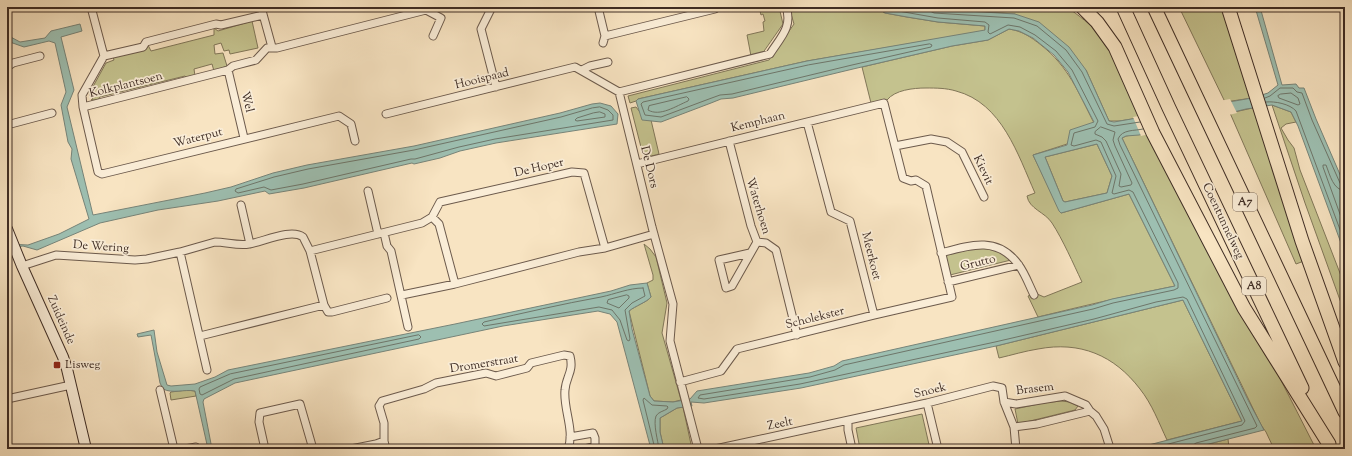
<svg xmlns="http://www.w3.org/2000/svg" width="1352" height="456" viewBox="0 0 1352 456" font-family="'Sorts Mill Goudy',serif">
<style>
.green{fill:#c4c28e;stroke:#817759}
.water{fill:#9dbfb1;stroke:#778479;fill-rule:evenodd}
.pier{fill:#f8e4c2}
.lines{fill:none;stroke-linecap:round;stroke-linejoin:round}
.shore{stroke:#6e766a;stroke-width:1}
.street-casing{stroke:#6c5a4c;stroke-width:9}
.secondary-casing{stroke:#3e2c24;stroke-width:12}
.highway-casing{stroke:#3e2c24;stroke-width:15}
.street{stroke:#faedd7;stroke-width:7}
.secondary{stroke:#faedd7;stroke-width:10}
.highway{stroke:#f8e4c2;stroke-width:13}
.poi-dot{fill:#8f2418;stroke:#faedd7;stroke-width:1.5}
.labels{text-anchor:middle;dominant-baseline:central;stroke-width:3.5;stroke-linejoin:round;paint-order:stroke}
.shield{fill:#faedd7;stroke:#76665a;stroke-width:1}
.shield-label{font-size:11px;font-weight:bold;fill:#3e2c24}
.street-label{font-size:12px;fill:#3e2c24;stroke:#faedd7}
.poi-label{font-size:12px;fill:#3e2c24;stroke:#faedd7;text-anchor:start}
</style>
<rect width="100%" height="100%" fill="#f8e4c2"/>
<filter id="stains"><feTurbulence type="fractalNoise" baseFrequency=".005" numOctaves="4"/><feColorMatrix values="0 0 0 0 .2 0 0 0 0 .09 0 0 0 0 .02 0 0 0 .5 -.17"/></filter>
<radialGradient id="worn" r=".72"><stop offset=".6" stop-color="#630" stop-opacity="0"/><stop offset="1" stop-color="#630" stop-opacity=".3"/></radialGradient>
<!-- green -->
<path class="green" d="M759,7H779L783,24L762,54L751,56L747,35L764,31L763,22L765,21L763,14L761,15Z
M789,7H875L885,13L907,17L938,22L985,26V31L807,61L638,99L636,101L630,103L628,96L769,60L794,24Z
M925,7H1067C1079,16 1091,24 1100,36C1117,59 1132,91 1146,117L1119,121H1109L1086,70L1015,14L935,9Z
M1179,7H1224L1252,98L1225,102Z
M252,21L258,48L230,54L229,50L224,51L221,43L214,45L215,54L223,53L227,66L214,71L212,64L194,69L195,76L187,78L185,76L100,97L98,100H91L93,99L90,96V92L106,63L114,60L113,57L145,50L148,45L151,51L214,35V28L218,31Z
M1009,29C1022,31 1031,37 1041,45C1069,67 1078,92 1094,123L1067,144L1033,155L1061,213L1129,194L1175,286C1129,295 1083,306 1038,317L1028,296L1035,293L1044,297L1082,282C1073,263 1063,240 1052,223C1045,212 1029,209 1027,196L1035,193C1018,155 1002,103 956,91C946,88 936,88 926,88C913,88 895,90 887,100L871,103L862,67L952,46L988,40Z
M1272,105L1291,112L1296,122L1286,124L1281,128L1288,140L1294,148L1300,170L1345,286V314L1305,203Z
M636,107L646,120H651L659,154C652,156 646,158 642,151L631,108Z
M1257,107L1304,261L1296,264L1230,113Z
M1154,131L1316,449H1274L1266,432L1261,425L1122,138L1126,136Z
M1097,144L1112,176L1107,193L1065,202L1063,201L1045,157Z
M644,244L650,249L656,257L667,303L662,333L681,400L673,402L654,401L650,396L629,311C635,306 647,302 651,297L647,283L653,280V275Z
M976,248C994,249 997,249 1011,260L950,275L945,255Z
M1183,300L1242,421L1167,440C1159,423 1152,404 1140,389C1114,355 1080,341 1038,349C1025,351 1012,355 999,358L996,346Z
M187,390L195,391L196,396L171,400L170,393L171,392Z
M1061,401L1070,402L1078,406L1075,410L1018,424L1015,409L1043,403Z
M683,407L692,449H664L660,432V418L677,408Z
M922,414L930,449H860L856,428Z
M1228,439L1229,448L1189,449Z"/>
<!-- water -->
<path class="water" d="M875,7H925L935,9L1015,14L1039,22L1069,47L1086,70L1109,121L1114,122L1252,98L1268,93L1278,85L1255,7H1260L1282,85L1296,84L1299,88H1304L1316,119L1345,186V254L1298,126L1291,112L1272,105L1246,109L1139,135L1126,136L1122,138L1248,400L1264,430L1189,449H1133L1242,421L1183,300L996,346L801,388L704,403L691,402L692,406L677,408L660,418V432L664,449H651L617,322L610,314L598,311L503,326L235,383L204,399L203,402L212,449H208L195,391C184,389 173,394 163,389L160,383L151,335L138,337L137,334L154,330L157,352L167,385L171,386L195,384L215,377L228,370L455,324L611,291L630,285L647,283L651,297C647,302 635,306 629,311L632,329L650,396L654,401L673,402L690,399L697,391L809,373L834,366L842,361L1092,305L1112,299L1175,286L1129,194L1061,213L1059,211L1033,155L1067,145L1070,130L1094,122L1068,72L1054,55L1033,38L1019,31L1009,29L988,40L952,46L853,69L733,98L721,99L711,103L661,122L642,120L636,101L638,99L807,61L985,30V26L938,22L907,17L885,13ZM1097,144L1112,176L1107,193L1065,202L1063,201L1045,157Z
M80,24L82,31L61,37L74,90L67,107L93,215L205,193L231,187L273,173L307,165L414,146L560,113L592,104L600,103L611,106L618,114L617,124L496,143L460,151L440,158L414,164L412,163L304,188L269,194L265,191L218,201L158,210L100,223L37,250L23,246L7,248V244L28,245L59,234L89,219L71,159L72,149L68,142L61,105L66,92L55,43L49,41L24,47L7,41V35L20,42L45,38L51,31Z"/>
<!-- pier -->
<path class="pier" d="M1230,99L1237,113L1141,136L1133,117Z"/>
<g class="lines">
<!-- shore -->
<path class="shore" d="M883,7L887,9L938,18L985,22L989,25L988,32L990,34L1008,25L1020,27L1035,35L1056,51L1072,70L1098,121L1095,127L1074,133L1071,145L1074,146L1096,140L1101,142L1116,176L1112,193L1114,194L1129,190L1133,192L1178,283V288L1174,290L1113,303L1093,309L844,365L835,370L810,377L700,395L698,398L704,399L800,384L995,342L1094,319L1156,302L1183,297L1187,299L1245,421L1242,425L1149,449
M930,7V11L934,13L1014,18L1037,26L1066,50L1082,72L1107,124L1114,126L1140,122
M930,44L932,45L931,47L852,65L732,94L720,95L709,99L661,117L645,115L641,104L643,102L808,65Z
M1281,94L1291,93L1298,98L1300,104L1298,105L1279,98L1278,96Z
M687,97L689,99L688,101C676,106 660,117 648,110L649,106Z
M1265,98L1270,96L1280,88H1293L1297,92L1302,93L1312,120L1340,183L1342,186H1345
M1266,102C1275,101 1290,104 1296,111L1345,243
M600,107L608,110L613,115V120L495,139L459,147L415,159H411L303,184L271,190L264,187L238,193L235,191L236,189L274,177L308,169L414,150L561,117L592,108Z
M600,112L605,114V117L577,121L575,120L577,118L593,113Z
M1101,127L1115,132L1113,140L1115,146L1132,183L1131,185L1121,187L1119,186L1121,174L1106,141L1102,137L1095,134V132Z
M1143,129C1135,131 1122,129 1118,139L1120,145L1257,426L1255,428L1196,443L1193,445L1192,449
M1345,191C1333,190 1330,175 1326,165H1323V167L1345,228
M643,288L645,296L632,303L625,310L630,339L629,341L627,340L620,320L612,310L599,307L484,326L482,324L484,322C523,313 562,304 601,297C615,294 629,288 643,288Z
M627,295L629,296V298L619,308L607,303L608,300Z
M419,335L421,337L419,339L234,379L202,395L200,394L199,389L200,387L230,374Z
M655,449L643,400L644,398L652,405L667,406L668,407L667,409C664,411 658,412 656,416C653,424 658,441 659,449"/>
<!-- street casing -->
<g class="street-casing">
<path id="street" d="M91,7L104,56
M261,7L272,47
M492,7L481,29L496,87
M598,7L605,36L603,43
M1345,7V8
M263,15L221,25L216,24L146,42L143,47L104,56L82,95L83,107L228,70L233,66L256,60L267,48H277L426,10L441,18L433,36
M605,36L715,9V7
M7,67L13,63L40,56
M228,70L244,138
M582,70L590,66L608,62
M619,92L652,227L673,304L670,341L698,449
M619,92L770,54C780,38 793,27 786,7
M83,107L98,172L102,174L339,116L351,124L355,141
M386,114L575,67L619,92
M807,122L831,212L850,221L874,315
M7,125L52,113
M729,141L751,226L757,242L766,243L776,250L797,335
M895,146L931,139L947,142L962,152L984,197
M637,164L884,103L903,178L911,181L916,180L926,186L952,297L874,315L737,349L721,371L680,382
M368,191L378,234
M241,205L250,244
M432,217L439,224L455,284
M384,233L387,246L391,251L408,327
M180,252L207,370
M750,253L719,260L726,288L732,286L757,242
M941,253C970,245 997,236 1018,264C1025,273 1029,285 1034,295
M22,266L56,255L135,260L147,259L180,252L215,242C226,242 238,246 249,244C263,242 291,228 303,237L310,251L422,223L432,217L440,202L572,172L584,173L605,248
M948,282L1019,265
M402,295L455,284L579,252L605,248L654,234
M324,305L328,312H332L387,298
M200,336L324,305L310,251
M160,390L174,449
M7,399L71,385
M1004,402L1016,404L1065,396L1086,405L1090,411L1096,416L1104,429L1110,448
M927,403L938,449
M848,421V430L852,449
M1014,427L1037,424L1090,411
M570,437L593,433L595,438V446L584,449
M185,449L196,447L197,449
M265,449L259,422L260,413L300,404L313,449
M351,449L376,444L384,441
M386,449L384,441V423L379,406L382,401L424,389L436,383L486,373L496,376L527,368L531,363L564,355L570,356C574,372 566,376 565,390C563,409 575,430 568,449
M715,449L927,403L993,386L1002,388L1004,402L1014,427L1016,449"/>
</g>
<!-- secondary casing -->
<g class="secondary-casing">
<path id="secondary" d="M7,229L22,266L63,357L67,369L86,449"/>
</g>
<!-- highway casing -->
<g class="highway-casing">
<path id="highway" d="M1082,7L1097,22L1115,47L1153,133L1244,308L1329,444
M1123,7L1169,108L1302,388
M1154,7L1345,412
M1228,7L1302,241L1345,362"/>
</g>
<!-- street -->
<use href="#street" class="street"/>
<!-- secondary -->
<use href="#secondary" class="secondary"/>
<!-- highway -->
<use href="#highway" class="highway"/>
</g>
<!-- markers -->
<rect class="poi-dot" x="53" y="361" width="8" height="8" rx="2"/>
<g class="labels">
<!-- shield labels -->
<g class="shield">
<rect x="1233" y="193" width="24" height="18" rx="3"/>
<rect x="1242" y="277" width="24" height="18" rx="3"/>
</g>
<g class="shield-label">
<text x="1245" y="202">A7</text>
<text x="1254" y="286">A8</text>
</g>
<!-- street labels -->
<g class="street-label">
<text transform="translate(482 79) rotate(-14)">Hooispaad</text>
<text transform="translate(126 85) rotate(-14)">Kolkplantsoen</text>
<text transform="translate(247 102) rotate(76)">Wel</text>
<text transform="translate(758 122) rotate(-14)">Kemphaan</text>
<text transform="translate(198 138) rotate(-14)">Waterput</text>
<text transform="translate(649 167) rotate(76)">De Dors</text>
<text transform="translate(539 168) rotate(-13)">De Hoper</text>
<text transform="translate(983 170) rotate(64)">Kievit</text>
<text transform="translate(758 206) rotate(73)">Waterhoen</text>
<text transform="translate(1223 221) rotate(65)">Coentunnelweg</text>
<text transform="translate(101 247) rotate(4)">De Wering</text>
<text transform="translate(871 256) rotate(76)">Meerkoet</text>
<text transform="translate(978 263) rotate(-14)">Grutto</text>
<text transform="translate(815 318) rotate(-14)">Scholekster</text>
<text transform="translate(61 320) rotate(66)">Zuideinde</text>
<text transform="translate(484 364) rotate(-9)">Dromerstraat</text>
<text transform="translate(1035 389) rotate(-7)">Brasem</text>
<text transform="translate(930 391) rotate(-14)">Snoek</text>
<text transform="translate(780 424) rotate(-12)">Zeelt</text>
</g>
<!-- poi labels -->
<g class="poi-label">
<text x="65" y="365">Lisweg</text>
</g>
</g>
<!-- margin -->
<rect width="1352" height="456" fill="none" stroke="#f8e4c2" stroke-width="24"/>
<rect x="8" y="8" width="1336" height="440" fill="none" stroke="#3e2c24" stroke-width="2"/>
<rect x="12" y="12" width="1328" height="432" fill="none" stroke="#3e2c24"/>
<rect width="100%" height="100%" filter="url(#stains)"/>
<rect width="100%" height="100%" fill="url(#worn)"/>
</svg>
